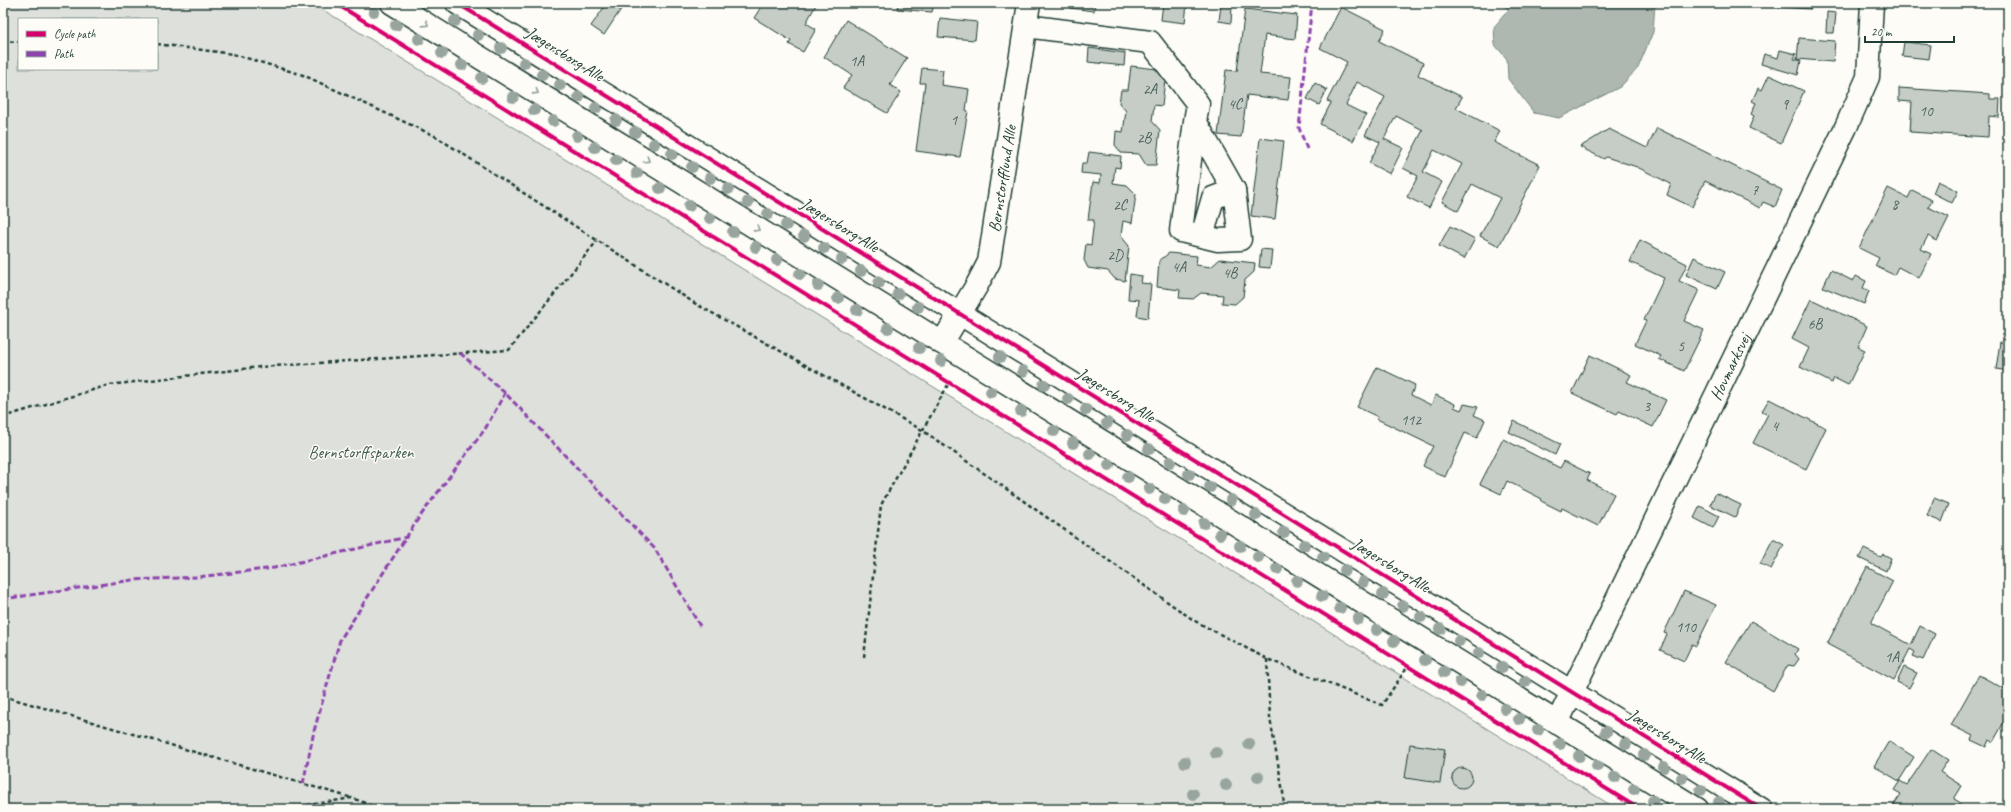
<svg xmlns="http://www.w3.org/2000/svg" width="2011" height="812" viewBox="0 0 2011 812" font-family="Caveat,sans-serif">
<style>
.green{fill:#dde0db;stroke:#7e8e88;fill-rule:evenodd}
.water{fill:#aeb8b1;stroke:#75877f}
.building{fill:#c6cdc7;stroke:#1f3d34}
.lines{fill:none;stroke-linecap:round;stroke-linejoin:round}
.minor-casing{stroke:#1f3d34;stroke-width:25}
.path{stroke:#1f3d34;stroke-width:2.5;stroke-dasharray:4 3;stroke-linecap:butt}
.minor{stroke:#fdfcf7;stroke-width:22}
.quiet{stroke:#8e44ad;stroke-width:3;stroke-dasharray:6 3;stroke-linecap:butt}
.cycleway-casing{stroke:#fdfcf7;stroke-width:6}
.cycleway{stroke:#d6006c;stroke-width:4}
.tree{fill:#98a59e}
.oneway{stroke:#8e9c96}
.labels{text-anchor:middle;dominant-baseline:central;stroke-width:3;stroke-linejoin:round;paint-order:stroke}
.number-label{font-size:15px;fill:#496159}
.street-label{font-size:17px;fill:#1f3d34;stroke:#fdfcf7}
.park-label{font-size:17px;fill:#455e55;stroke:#fdfcf7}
</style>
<rect width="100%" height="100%" fill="#fdfcf7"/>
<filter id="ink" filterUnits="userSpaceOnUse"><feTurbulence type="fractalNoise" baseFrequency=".025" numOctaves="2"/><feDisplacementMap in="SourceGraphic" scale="8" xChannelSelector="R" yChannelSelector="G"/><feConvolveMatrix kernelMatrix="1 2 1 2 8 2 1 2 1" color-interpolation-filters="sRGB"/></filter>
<g filter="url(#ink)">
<!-- green -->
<path class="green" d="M3,3H312L1617,809H3ZM19,19H157V69H19Z"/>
<!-- water -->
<path class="water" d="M1499,3H1655L1653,32L1638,68L1620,87L1559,118L1534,113L1508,79L1507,59L1495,45L1494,27L1509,9Z"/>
<!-- building -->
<path class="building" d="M607,3H625L604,35L591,26Z
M754,3H817L806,23L816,29L803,52L789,44L791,41L754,18L761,7Z
M898,3H934L932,12L897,9Z
M1070,3H1095L1094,11L1070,8Z
M1163,3H1187L1185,23L1161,20Z
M1761,3H1811V9L1761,6Z
M1221,5L1232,6L1231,23L1219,21Z
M1341,7L1385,29L1379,41L1423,63L1418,75L1462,97L1456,108L1500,131L1494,142L1540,165L1499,246L1480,236L1500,198L1472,184L1458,211L1442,202L1462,164L1434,150L1423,172L1442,182L1429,208L1407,197L1418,176L1403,168L1423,130L1396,116L1384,139L1403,148L1390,174L1369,163L1380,142L1365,135L1385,97L1357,82L1346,105L1366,115L1353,141L1320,124L1331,103L1327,101L1347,62L1320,48Z
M1245,9L1297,15L1295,39L1265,35L1260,74L1291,77L1288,100L1247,95L1241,137L1218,135L1226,70L1237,71Z
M1827,12L1836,13L1834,33H1826Z
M940,18L977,22L975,40L938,37Z
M846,20L907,58L890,85L901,92L887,113L843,88L852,75L824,57Z
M1799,38L1835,41L1833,62L1797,59Z
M1904,42L1931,45L1929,59L1902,56Z
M1089,48L1125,53L1124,66L1088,62Z
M1780,50L1796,54L1794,59L1801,61L1798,75L1761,64L1764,54L1778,58Z
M1131,66L1157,69L1165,79L1162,106L1154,105L1152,121L1160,130L1156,165H1146L1139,154L1121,153L1115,145L1116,131L1123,132L1126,111L1119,103L1121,90H1128Z
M922,68L943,70L941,85L969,89L966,110L968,111L960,157L916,151L925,83H920Z
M1769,75L1804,91L1781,143L1749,128L1754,116L1751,114L1756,103L1752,101L1758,88L1762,90Z
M1315,83L1327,90L1319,105L1307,99Z
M1899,88L1990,94V99H2000L1999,117L1989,116L1988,137L1910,132L1912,102L1899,101Z
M1657,128L1782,190L1775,207L1763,202L1760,208L1705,181L1692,207L1667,195L1671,184L1637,167L1606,157L1604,159L1580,147L1609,129L1647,148Z
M1260,138L1284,141L1275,219L1251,216Z
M1089,152L1121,156L1120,168L1115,167L1113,183L1127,185L1136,194L1132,223L1123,221L1121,236L1129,246L1125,281L1115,279L1108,271L1088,268L1084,260L1086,244L1091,245L1094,220H1088L1093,182L1100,183L1101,175L1081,173L1082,163H1087Z
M1938,181L1958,191L1952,203L1933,193Z
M1888,188L1908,198L1912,190L1932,200L1928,207L1949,217L1937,241L1928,236L1921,249L1931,254L1919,278L1898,267L1894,275L1875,266L1879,258L1859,248Z
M1450,226L1475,239L1464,259L1439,246Z
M1640,240L1687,264L1679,281L1699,290L1684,321L1704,330L1684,371L1659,359L1661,356L1635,344L1646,321L1644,320L1664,278L1630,262Z
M1261,249L1272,250L1270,268L1259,267Z
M1169,253L1197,256L1196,265L1211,267L1220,259L1255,263L1254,272L1245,280L1243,297L1235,304L1222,303L1223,295L1201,293L1193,299L1179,298L1180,290L1157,287L1159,261Z
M1694,257L1725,272L1717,289L1686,275Z
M1831,270L1853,281L1856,276L1866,281L1863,288L1869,291L1864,304L1823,287Z
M1130,274L1142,276L1141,283L1151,284L1148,318L1137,316L1139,300L1128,299Z
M1811,299L1867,326L1858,347L1865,350L1848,385L1834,378L1832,383L1800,367L1809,348L1792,339Z
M2000,342L2008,343V371L1996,369Z
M1590,355L1631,375L1627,382L1666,400L1653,427L1619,411L1617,414L1572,393Z
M1377,367L1415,385L1411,395L1431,405L1436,395L1455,404L1454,407L1461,410L1464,404L1478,407L1474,415L1485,420L1477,438L1465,433L1445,477L1423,466L1433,446L1377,419L1378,417L1357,407Z
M1769,399L1826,428L1806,469L1753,443L1768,414L1762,411Z
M1514,421L1560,444L1555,455L1509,432Z
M1503,439L1560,468L1564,461L1590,474L1587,480L1614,494L1598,526L1562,508L1561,511L1541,501L1542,499L1507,481L1501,494L1480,484Z
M1716,493L1741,505L1735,517L1710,505Z
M1934,498L1949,504L1942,522L1927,516Z
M1700,506L1719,516L1713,528L1694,518Z
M1773,539L1784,545L1771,569L1760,564Z
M1864,549L1881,557L1883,554L1891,558L1886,571L1859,558Z
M1867,567L1893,581L1871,623L1911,645L1920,626L1935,634L1923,660L1913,656L1915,652L1910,649L1894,680L1827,644Z
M1684,591L1716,605L1696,646L1692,644L1684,661L1660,650L1667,634L1664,633Z
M1751,621L1798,649L1795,654L1799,659L1794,666L1788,665L1773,691L1726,662Z
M1904,667L1917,673L1909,688L1897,682Z
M1979,675L2008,691V715L1993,742L1989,740L1986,747L1971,740L1973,736L1951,725Z
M1889,741L1914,757L1899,781L1874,766Z
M1410,744L1445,749L1440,783L1405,778Z
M1931,749L1948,760L1940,772L1962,786L1954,799L1961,803L1957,809H1891L1901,794L1894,790L1900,781L1907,785Z
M1452 778a10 10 0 1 1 20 0a10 10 0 1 1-20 0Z"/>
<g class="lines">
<!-- minor casing -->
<g class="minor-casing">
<g id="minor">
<path d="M392,3L1697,809"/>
<path d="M457,3L1761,809"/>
<path d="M1026,26L1150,42L1198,104L1195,121L1181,231L1218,240L1240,239L1234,190L1195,121"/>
<path d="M1202,236L1213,198L1234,190"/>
<path id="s1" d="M942,343L977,285L989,262L1029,3"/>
<path id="s2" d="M1557,723L1846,127L1868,77L1872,3"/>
</g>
</g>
<!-- path -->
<path class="path" d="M3,41L19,42
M157,44L233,54L303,75L435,136L696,304L922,430L1195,621L1267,659L1382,705L1408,666
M3,417L109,385L260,367L509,350L597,241
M864,657L881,505L949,383
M1267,659L1270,718L1283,792L1284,809
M3,696L352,798
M251,809L302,806L352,798L380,809"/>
<!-- minor -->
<use href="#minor" class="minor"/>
<!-- quiet -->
<path class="quiet" d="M1307,149L1299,128L1312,3
M460,353L505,393L655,549L700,626
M3,599L133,580L198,577L274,568L407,537
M303,784L314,731L340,640L418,519L485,429L505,393"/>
<!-- cycleway casing -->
<g class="cycleway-casing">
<path id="cycleway" d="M335,3L1639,809
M457,3L1761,809"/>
</g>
<!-- cycleway -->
<use href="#cycleway" class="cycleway"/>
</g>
<!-- trees -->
<g class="tree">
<circle cx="374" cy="11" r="6"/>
<circle cx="455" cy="21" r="6"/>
<circle cx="396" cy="25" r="6"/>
<circle cx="478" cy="35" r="6"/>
<circle cx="419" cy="39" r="6"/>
<circle cx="501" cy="48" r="6"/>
<circle cx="442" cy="53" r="6"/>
<circle cx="524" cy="63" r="6"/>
<circle cx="462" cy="65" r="6"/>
<circle cx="542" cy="75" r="6"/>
<circle cx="482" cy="78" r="6"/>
<circle cx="560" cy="85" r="6"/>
<circle cx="513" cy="97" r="6"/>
<circle cx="579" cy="97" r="6"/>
<circle cx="596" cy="108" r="6"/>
<circle cx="534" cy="110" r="6"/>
<circle cx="616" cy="120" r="6"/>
<circle cx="553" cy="121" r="6"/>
<circle cx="635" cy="132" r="6"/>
<circle cx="577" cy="136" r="6"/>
<circle cx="654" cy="144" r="6"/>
<circle cx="595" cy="147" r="6"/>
<circle cx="672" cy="154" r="6"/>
<circle cx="616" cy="160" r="6"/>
<circle cx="692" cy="167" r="6"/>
<circle cx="637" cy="173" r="6"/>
<circle cx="710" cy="178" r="6"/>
<circle cx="660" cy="188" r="6"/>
<circle cx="728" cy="189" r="6"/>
<circle cx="748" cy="202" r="6"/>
<circle cx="689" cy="206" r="6"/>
<circle cx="768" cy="214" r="6"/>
<circle cx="710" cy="218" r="6"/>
<circle cx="786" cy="225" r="6"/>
<circle cx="733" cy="232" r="6"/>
<circle cx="804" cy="236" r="6"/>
<circle cx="756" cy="247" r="6"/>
<circle cx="824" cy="248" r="6"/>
<circle cx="842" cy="259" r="6"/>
<circle cx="777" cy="260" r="6"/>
<circle cx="861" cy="271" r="6"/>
<circle cx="800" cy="274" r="6"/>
<circle cx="879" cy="283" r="6"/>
<circle cx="818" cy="285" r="6"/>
<circle cx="898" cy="294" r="6"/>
<circle cx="838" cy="298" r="6"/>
<circle cx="918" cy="307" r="6"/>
<circle cx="857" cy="310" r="6"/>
<circle cx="888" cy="328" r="6"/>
<circle cx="919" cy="348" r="6"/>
<circle cx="1000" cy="357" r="6"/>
<circle cx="941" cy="361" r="6"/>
<circle cx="1023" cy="371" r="6"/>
<circle cx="1044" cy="385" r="6"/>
<circle cx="991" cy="392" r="6"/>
<circle cx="1068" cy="399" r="6"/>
<circle cx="1086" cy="410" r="6"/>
<circle cx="1021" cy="411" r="6"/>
<circle cx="1107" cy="423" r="6"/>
<circle cx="1054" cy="431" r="6"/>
<circle cx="1127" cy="435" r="6"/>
<circle cx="1073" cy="443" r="6"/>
<circle cx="1149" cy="449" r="6"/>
<circle cx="1090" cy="454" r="6"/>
<circle cx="1170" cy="462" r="6"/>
<circle cx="1109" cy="465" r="6"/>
<circle cx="1189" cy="474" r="6"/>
<circle cx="1128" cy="477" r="6"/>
<circle cx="1210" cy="487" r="6"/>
<circle cx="1149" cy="489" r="6"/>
<circle cx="1165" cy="499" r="6"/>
<circle cx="1231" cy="500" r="6"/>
<circle cx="1184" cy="511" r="6"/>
<circle cx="1256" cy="515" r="6"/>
<circle cx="1204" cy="523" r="6"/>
<circle cx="1284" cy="532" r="6"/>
<circle cx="1220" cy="534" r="6"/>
<circle cx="1304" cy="545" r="6"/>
<circle cx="1240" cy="546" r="6"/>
<circle cx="1258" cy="557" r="6"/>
<circle cx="1323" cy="557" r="6"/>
<circle cx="1277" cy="569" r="6"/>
<circle cx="1345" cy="570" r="6"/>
<circle cx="1297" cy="581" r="6"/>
<circle cx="1363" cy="582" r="6"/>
<circle cx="1383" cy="594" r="6"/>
<circle cx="1322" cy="596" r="6"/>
<circle cx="1403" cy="606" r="6"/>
<circle cx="1340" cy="608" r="6"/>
<circle cx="1421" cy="617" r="6"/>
<circle cx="1358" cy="619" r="6"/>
<circle cx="1440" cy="629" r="6"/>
<circle cx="1377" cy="630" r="6"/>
<circle cx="1394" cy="641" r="6"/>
<circle cx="1459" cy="641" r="6"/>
<circle cx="1479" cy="653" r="6"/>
<circle cx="1425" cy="660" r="6"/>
<circle cx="1502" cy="667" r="6"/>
<circle cx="1444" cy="672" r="6"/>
<circle cx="1460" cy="682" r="6"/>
<circle cx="1525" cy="682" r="6"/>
<circle cx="1482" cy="695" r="6"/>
<circle cx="1505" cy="709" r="6"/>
<circle cx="1519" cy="719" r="6"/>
<circle cx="1538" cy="730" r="6"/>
<circle cx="1606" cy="732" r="6"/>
<circle cx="1249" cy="744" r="6"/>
<circle cx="1560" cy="744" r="6"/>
<circle cx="1626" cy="744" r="6"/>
<circle cx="1216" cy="753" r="6"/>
<circle cx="1644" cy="755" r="6"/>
<circle cx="1579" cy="756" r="6"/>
<circle cx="1185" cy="762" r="6"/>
<circle cx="1597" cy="766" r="6"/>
<circle cx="1664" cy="767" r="6"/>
<circle cx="1258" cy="777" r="6"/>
<circle cx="1615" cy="777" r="6"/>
<circle cx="1682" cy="778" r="6"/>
<circle cx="1226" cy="785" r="6"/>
<circle cx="1634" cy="789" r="6"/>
<circle cx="1701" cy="790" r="6"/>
<circle cx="1193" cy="794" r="6"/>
<circle cx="1653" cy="801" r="6"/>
<circle cx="1719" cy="802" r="6"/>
</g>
<!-- one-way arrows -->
<defs><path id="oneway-chevron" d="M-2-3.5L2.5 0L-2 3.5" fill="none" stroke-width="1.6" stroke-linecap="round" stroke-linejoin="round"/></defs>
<g class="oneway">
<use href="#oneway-chevron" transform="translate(426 24) rotate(32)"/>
<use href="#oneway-chevron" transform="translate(536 92) rotate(32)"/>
<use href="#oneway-chevron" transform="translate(647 160) rotate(32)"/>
<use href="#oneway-chevron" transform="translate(757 229) rotate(32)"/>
</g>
</g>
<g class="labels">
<!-- number labels -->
<g class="number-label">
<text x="857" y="61">1A</text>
<text x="1150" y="89">2A</text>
<text x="1235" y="104">4C</text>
<text x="1785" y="104">9</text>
<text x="1926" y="111">10</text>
<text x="954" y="120">1</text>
<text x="1144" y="138">2B</text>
<text x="1755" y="190">7</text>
<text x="1895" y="204">8</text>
<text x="1120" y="205">2C</text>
<text x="1115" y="255">2D</text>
<text x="1179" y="267">4A</text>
<text x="1230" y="273">4B</text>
<text x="1815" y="324">6B</text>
<text x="1681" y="346">5</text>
<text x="1647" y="406">3</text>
<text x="1411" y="420">112</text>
<text x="1775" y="426">4</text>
<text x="1686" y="627">110</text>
<text x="1892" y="657">1A</text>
</g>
<!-- street labels -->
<g class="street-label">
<text transform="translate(565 54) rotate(32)">Jægersborg Alle</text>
<text stroke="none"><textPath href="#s1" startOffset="178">Bernstorfflund Alle</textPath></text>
<text transform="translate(840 225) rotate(32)">Jægersborg Alle</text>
<text stroke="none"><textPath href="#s2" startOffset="396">Hovmarksvej</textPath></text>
<text transform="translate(1116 395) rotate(32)">Jægersborg Alle</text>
<text transform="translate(1391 565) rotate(32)">Jægersborg Alle</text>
<text transform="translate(1667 736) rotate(32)">Jægersborg Alle</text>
</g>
<!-- park labels -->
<g class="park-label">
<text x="361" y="452">Bernstorffsparken</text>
</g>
</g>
<!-- margin -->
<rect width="2011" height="812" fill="none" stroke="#fdfcf7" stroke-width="16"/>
<rect x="8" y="8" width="1995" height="796" fill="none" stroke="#1f3d34" stroke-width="1.5" filter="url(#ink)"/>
<!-- legend -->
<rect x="18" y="18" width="140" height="52" fill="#fdfcf7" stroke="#a4b0a9"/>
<rect x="26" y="31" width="20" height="6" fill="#d6006c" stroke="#a4b0a9"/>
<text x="54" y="38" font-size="12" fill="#1f3d34">Cycle path</text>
<rect x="26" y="51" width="20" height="6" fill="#8e44ad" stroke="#a4b0a9"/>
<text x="54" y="58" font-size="12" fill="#1f3d34">Path</text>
<!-- scale -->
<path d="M1865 36v6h89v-6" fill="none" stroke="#1f3d34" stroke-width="2"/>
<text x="1871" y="36" font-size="12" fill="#1f3d34" stroke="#fdfcf7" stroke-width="3" paint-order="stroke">20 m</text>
</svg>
